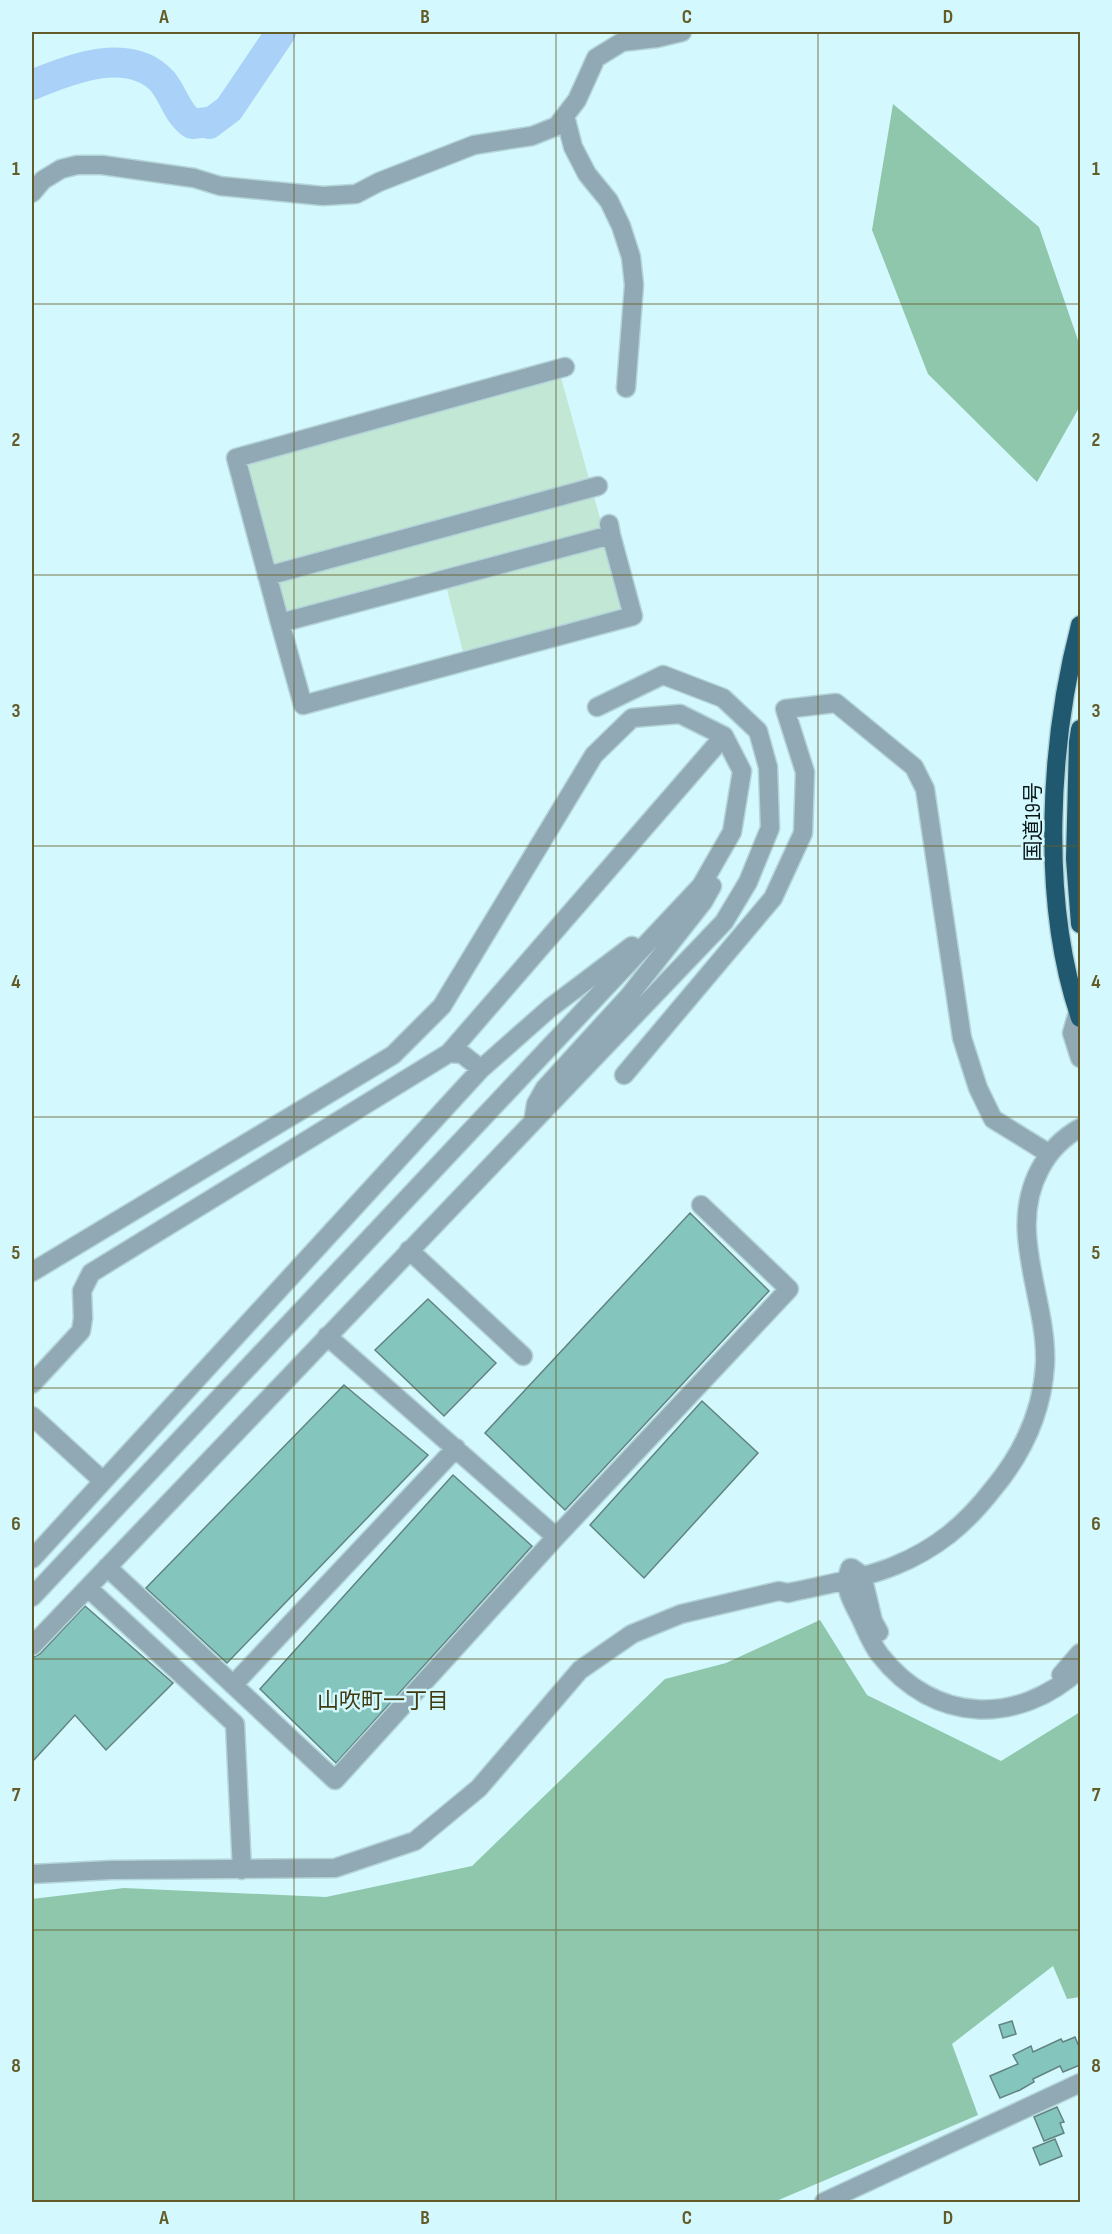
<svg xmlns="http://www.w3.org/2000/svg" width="1112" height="2234" viewBox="0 0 1112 2234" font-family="'Sofia Sans Condensed','Noto Sans JP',sans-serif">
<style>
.green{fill:#c2e8d5}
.forest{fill:#8fc7ad}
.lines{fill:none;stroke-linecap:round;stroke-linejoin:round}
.river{stroke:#aad1f8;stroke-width:30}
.building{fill:#84c6be;stroke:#628480;stroke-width:1.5}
.minor-casing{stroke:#b3d4d8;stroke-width:21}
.highway-casing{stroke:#b3d4d8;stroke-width:21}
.minor{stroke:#91a9b4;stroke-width:18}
.highway{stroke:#20596f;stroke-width:18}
.grid{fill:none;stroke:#645c28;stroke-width:1.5;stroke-opacity:0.55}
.labels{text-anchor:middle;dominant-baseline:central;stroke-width:5;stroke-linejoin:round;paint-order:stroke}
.street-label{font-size:21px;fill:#081618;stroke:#d3f8fd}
.neighbourhood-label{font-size:22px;fill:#403a10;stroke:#d3f8fd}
.neatline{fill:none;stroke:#645c28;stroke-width:2}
.grid-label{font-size:20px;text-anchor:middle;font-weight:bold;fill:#645c28}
</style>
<rect width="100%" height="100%" fill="#d3f8fd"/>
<!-- green -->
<path class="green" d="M560,374L626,612L464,656L443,574L283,617L244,462Z"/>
<!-- forest -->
<path class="forest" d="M893,104L1039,227L1080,346V406L1037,482L928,374L872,230Z
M820,1620L867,1695L1001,1761L1080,1712V1997L1067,1999L1053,1966L952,2044L978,2115L774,2202H32V1899L124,1888L326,1897L472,1866L665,1679L726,1663Z"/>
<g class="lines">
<!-- river -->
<path class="river" d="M32,85C70,69 130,45 163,82C174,96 177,113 192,124L208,122L209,124L229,109L281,32"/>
</g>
<!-- building -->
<path class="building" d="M690,1213L769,1291L565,1510L485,1433Z
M428,1299L496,1363L444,1416L375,1350Z
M344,1385L428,1455L227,1663L146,1588Z
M702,1401L758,1453L644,1578L590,1525Z
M453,1475L532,1546L336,1763L260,1689Z
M85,1606L173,1683L106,1750L75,1715L32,1762V1658L40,1654Z
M1012,2021L1016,2034L1003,2038L999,2025Z
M1075,2037L1080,2049V2065L1063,2072L1060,2066L1033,2079L1034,2082L1020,2090L1000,2098L990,2076L1018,2064L1013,2055L1031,2046L1033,2052L1061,2039L1063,2042Z
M1057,2107L1064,2122L1060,2123L1064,2133L1044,2141L1034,2117Z
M1055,2139L1062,2156L1040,2165L1033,2148Z"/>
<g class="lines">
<!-- minor casing -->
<g class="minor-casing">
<path id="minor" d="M565,116L573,147L587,174L609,201L621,226L631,257L634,285L626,388
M32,193L43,180L61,169L77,165H102L194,178L220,186L323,196L356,194L379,182L474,145L532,136L557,126L577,100L596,58L622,42L657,38L682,32
M565,367L236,458L280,623L611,535L609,524
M267,576L598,486
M280,623L303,705L633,616L611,535
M1078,1012L1072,1033L1080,1058
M449,1053L724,736
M624,1075L773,898L803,833L805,772L785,709L836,703L914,767L925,789L962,1038L978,1088L993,1119L1048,1153
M534,1116L536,1104L545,1088L629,996L703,902L712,886
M409,1250L523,1356
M32,1272L393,1055L442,1006L594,755L632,718L680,714L724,736L742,771L732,832L701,886L32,1597
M327,1336L556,1537
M32,1384L81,1331L83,1318L82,1291L91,1273L449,1053L462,1054L481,1069
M32,1416L103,1481
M32,1559L481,1069L550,1008L632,946
M107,1567L335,1780L556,1537L789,1289L701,1205
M850,1568C842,1587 852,1601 861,1619C866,1630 872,1645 880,1655C934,1724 1018,1726 1080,1669
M852,1568L862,1575L873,1621L879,1632
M88,1588L235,1724L242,1870
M32,1646L724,922L748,882L770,828L768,767L758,731L723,698L663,675L597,707
M1061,1675L1080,1653
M233,1685L456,1448
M32,1874L111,1870L335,1868L415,1841L479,1788L580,1670L632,1634L681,1614L779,1591L788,1593C822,1585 862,1579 894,1566C936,1549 965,1525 993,1489C1023,1453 1042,1413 1045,1365C1048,1299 1006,1232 1040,1169C1050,1150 1062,1138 1080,1128
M824,2202L1080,2083"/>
</g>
<!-- highway casing -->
<g class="highway-casing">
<path id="highway" d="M1080,625C1049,743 1040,901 1080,1018
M1080,729L1078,742L1075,859L1080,924"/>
</g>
<!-- minor -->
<use href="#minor" class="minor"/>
<!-- highway -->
<use href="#highway" class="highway"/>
</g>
<!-- grid -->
<path class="grid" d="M294,32V2202M556,32V2202M818,32V2202M32,304H1080M32,575H1080M32,846H1080M32,1117H1080M32,1388H1080M32,1659H1080M32,1930H1080"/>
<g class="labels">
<!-- street labels -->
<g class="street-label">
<text transform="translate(1033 822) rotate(-90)">国道19号</text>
</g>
<!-- neighbourhood labels -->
<g class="neighbourhood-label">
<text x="383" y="1701">山吹町一丁目</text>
</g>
</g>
<!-- border -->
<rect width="1112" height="2234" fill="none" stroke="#d3f8fd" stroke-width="66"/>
<rect x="33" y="33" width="1046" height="2168" class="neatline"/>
<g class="grid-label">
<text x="164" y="23">A</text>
<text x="425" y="23">B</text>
<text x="687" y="23">C</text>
<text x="948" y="23">D</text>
<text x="16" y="175">1</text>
<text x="1096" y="175">1</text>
<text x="16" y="446">2</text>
<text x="1096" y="446">2</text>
<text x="16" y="717">3</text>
<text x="1096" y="717">3</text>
<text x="16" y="988">4</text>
<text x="1096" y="988">4</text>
<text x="16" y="1259">5</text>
<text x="1096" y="1259">5</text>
<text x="16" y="1530">6</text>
<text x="1096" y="1530">6</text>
<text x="16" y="1801">7</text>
<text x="1096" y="1801">7</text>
<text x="16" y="2072">8</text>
<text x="1096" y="2072">8</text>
<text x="164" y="2224">A</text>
<text x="425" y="2224">B</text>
<text x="687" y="2224">C</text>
<text x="948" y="2224">D</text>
</g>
</svg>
